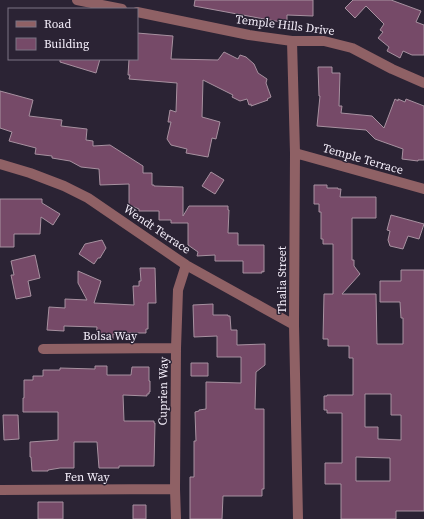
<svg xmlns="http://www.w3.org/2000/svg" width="424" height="519" viewBox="0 0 424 519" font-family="'Source Serif 4',serif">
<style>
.building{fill:#764a68;stroke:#a791a0;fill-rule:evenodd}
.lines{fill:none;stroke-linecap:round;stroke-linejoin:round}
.minor{stroke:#8f6165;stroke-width:10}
.labels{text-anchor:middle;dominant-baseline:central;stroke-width:3;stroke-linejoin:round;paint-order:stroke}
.street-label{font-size:12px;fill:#f7f1fd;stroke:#2b2334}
</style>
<rect width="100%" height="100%" fill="#2b2334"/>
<!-- building -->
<path class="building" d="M195,0H313V16L287,15V22L275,21L194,6Z
M353,0H391L421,11L416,22L424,25V55H412L403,51L400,58L387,51L389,47L378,38L383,32L380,30L384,24L366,6L355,18L345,8Z
M137,33L173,36L171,59L218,60L224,52L238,59L240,55L246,57L254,64L258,73L267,79L266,83L271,97L267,99L268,100L251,106V104L249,105L247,99L240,101L232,97L233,95L203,80L202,117L220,122L216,139L212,138L208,157L186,153L187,149L171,145L167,139L171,122H168L170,110L176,112L177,83L129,79L130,75H128L129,59H137Z
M60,59H100L96,73L60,62Z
M318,67H332V73H340L339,106H342L341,113L372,116L384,128L395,99L398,101V99L405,102L406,99L424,106V160H418V161L402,159L403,149L375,139L366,130L317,126L320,96H319Z
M0,91L33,100L29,116L62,120L61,126L87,129L86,140L93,141V146L110,145L143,166V173H152V185H154V186L183,187V216L189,206H228V210H229L228,233H238V245H264V272L262,271V273H243V261H215V255L197,256L198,252L188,245V223H171V220H159V211H139V209L129,205V184L100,185L99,169L81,167L70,161L52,158V156L35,154L36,148L9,141L12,132L0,128Z
M211,172L224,180L215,194L202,186Z
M314,185H327V188H338V189H341L340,197H376V218H352V260H354V266L360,274L342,294H376L377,344H403V318H401L400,302H380V281H401V270H424V511H396V519H341V484H325V463H342V413H327V410H324V396H327V395H353V358H349V346H328V339H323L324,294H333V244H323V239H321V212H319V204H314ZM365,394H391V415H401V440L378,439V427H365ZM356,457L390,458V481H356Z
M0,199H42V203L60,214L53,225L41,217L40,234H14V247H0Z
M391,215L424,224L419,239L408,236L403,249L390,246L388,240L390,231L387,230Z
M102,240L106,248L100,258H98L94,264L79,254L85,244Z
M35,255L40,278L28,281L31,296L16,299L11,275H14L11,261Z
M140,268H155L156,303H148V329H146V333H116V334H113V339L96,338L97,327L64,326V331L47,330L49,307L65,308V299L87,300L78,283V271L101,281L94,303L134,305L133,286H139V281H141Z
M213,304V315H228V316H230L231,330H237V345L265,344V365L256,372L255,409H264V489H262V496H223L222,519H190V477H194V441H196L195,412L199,411V410L206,409V382L241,383V357H217V336L194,337L193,305Z
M191,363H208V376H191Z
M95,366H107V375H131L132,367H149V381H150V392H149V394H147V396L123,395L124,421H154V423H155L154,466H119V468H99L97,442H74V468H60L48,470V471H32L31,457H30V442L58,440V412H23V398H24V380H33V376H43V370H60V368L95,369Z
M3,415H18L19,439L4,440Z
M38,502H63V519H38Z
M133,505H146V519H133Z"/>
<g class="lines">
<!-- minor -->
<path class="minor" d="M77,0L122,9
M137,12L249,35L292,41H324L352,48L392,69L424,83
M292,41L295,153L294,325L298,519
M295,153L424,189
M0,164L30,173L64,186L88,198L186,265L294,325
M43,349L176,348
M0,490L175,489
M176,519L175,489L176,348L178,290L186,265"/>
</g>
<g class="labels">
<!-- street labels -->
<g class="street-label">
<text transform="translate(285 25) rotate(7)">Temple Hills Drive</text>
<text transform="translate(363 159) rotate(16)">Temple Terrace</text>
<text transform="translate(157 229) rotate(34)">Wendt Terrace</text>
<text transform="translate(282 280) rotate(-90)">Thalia Street</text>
<text x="110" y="336">Bolsa Way</text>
<text transform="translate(163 391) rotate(-89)">Cuprien Way</text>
<text x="87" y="477">Fen Way</text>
</g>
</g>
<!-- legend -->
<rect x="8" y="8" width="130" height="52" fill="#2b2334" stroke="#7d7584"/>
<rect x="16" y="21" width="20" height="6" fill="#8f6165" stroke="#7d7584"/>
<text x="44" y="28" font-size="12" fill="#f7f1fd">Road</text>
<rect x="16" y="38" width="20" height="12" fill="#764a68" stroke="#7d7584"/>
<text x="44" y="48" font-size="12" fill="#f7f1fd">Building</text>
</svg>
